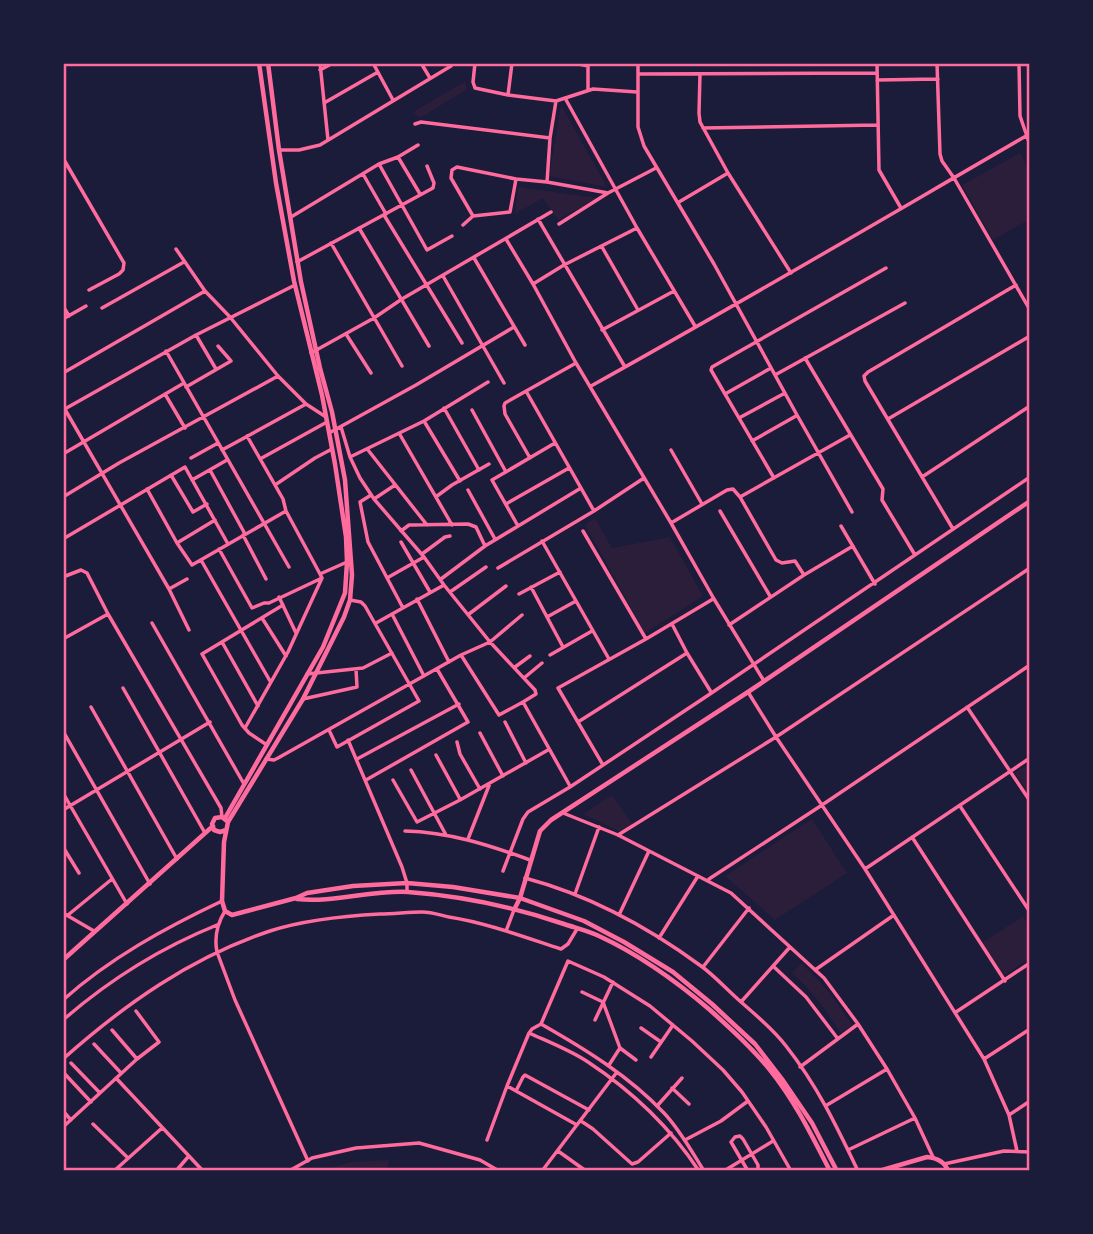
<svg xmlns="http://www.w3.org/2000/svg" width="1093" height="1234" viewBox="0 0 1093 1234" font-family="Commissioner,sans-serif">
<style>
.green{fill:#2a1e3b}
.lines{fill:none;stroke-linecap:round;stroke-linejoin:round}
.minor{stroke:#ff6b9d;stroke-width:3.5}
.tertiary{stroke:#ff6b9d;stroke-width:4.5}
.neatline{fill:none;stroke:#ff6b9d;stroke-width:2.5}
</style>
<rect width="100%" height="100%" fill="#1b1b3a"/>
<!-- green -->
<path class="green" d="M466,81V90L420,118L413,112Z
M561,105L607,187L549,176Z
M1020,153L1030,171V219L993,240L962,185Z
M518,187L597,198L558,220L543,198L515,214Z
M595,518L612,548L670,537L703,596L645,633L585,525Z
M1030,763V796L1015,773Z
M612,795L632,824L621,832L583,814Z
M812,819L847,873L775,920L725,876Z
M1023,916L1030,927V958L1004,975L982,943Z
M801,963C822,982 837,1002 852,1025L841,1033C826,1011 812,990 792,973Z
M389,1160L386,1171H321L351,1162Z"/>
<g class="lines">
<!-- minor -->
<path class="minor" d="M320,63L328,140
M373,63L393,100
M421,63L430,78
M475,63L473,82L475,88L508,95L556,101L593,89L637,92
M574,63L588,66
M638,63V127L644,146L714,264L797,415L852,512
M877,63L879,170L901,208
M937,63L940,154L942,161L954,178L1030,310
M1019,63L1020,116L1030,145
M320,70L333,63
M638,74L877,73
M700,74L699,113L700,122L728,173L791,273
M877,80L938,79
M588,89V63
M508,95L512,63
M565,98L637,228L695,326
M324,103L378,72
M415,124L421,122L550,138
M703,128L878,125
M279,150H299L320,145L451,66
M398,157L420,194
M63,158L124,263L123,270L119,274L89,290
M379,164L427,250L452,236
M363,174L386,214
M547,182L550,138L556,101
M679,202L728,173
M384,215L462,343
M473,216L451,178L452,170L457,167L516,179L547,182L608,193
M291,217L379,164L398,157L418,145
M538,219L625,367
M559,224L608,193L656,168
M463,225L473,216L510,212L516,179
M359,228L429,346
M506,239L533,284L576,363L671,523L714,599L764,681
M331,243L402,366
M602,247L638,310
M176,249L205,291L230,317L278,376L306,404L326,417
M474,258L525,345
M297,262L433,188L434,183L427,166
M443,276L504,383
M533,284L564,265L637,228
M63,306L69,316
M102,308L184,262
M63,319L86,306
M602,330L674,291
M346,334L371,373
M196,335L216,369
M166,351L289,567
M311,353L374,318L402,299L551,212
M805,358L883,489L882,500L915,555
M63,373L205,291
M775,375L905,303
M591,386C737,305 881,220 1026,136
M186,387L231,361L218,346
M526,391L594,511
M165,394L185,428
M725,394L771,368
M63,406L169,589L189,630
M444,408L479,470
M63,410L196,335L295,285
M472,410L506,472
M739,418L785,393
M888,419L1030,336
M424,421L488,382
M341,427L350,457L424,421L460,481
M329,433L416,385L514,327
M399,433L452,525
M247,436L283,499L286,511L320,574
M752,441L796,416
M222,450L306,404
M368,450L427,525
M671,450L702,504
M63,454L184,383
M350,457L360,478L374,499L424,557L444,585L490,642L535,690L536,694L523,702L570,786
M191,458L218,443
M530,458L505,414L504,406L505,403L576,363
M260,459L327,422
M210,470L245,534
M171,475L193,512L207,504
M922,477L1030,406
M774,478L711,370L712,367L886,268
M192,480L227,460
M275,485L315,458L332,449
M147,489L177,543L192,565L286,511
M468,490L495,539
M371,495L360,502L368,542L403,608
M437,496L452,485L489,464
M63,497L119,463L278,376
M740,497L850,435
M374,499L395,485
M506,504L569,468
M720,511L770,596
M671,523L727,490L733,489L740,497L776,560L782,563L795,561L804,575
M518,526L492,480L555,443
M841,526L875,584
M953,529L865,381L864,376L868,372L1016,285
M401,531L409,525L468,524L476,527L485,546
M583,531L646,639
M243,535L266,579
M63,539L185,467L228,544
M542,541L609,659
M401,542L430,592
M177,543L215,520
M219,549L252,608L264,603H269L322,578L320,574L347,562
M422,554L445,537L450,536
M201,560L270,681
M498,568L594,511L644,478
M63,577L81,570L87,573L108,614L221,808L222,817
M387,578L424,557
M441,579L485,546L581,488
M531,587L563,647
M169,589L187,579
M450,592L486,567
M519,594L560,572
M279,597L296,633
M417,599L449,662
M392,614L424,676
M469,614L506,586
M547,617L576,601
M262,618L286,656
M152,623L244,784
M376,623L444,585
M672,624L687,653L711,692
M729,625L804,575L853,546
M63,639L108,614
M222,642L258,706
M461,655L499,715L523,702
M550,655L592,631
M515,667L530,656
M307,674L363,668L392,653
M524,678L542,663
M123,688L205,833
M748,692L776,737L865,869L984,1059L1009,1115L1017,1151
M303,699L357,687L356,669
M91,707L177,859
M967,707L1030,801
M505,722L526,763
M578,722L687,653
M245,728L288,652L322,578
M329,730L337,747L419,701L365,606L361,602L350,600
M63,731L150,884
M480,733L503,776
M348,740L402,867L407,883V892
M457,742L460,754L480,789
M267,745L249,733L242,725L202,654L283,605
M436,755L460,799
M266,759L274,760L278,758L461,655L490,642L522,615
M357,759L459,704
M603,765L558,688L646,639L713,599
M411,770L446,835
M366,780L468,722L437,669
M393,780L417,822L460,800L548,750
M63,793L127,904
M960,806L1030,912
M63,810L210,722
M563,813L618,835L731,893L824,978L858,1024L887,1069L915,1118L933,1157
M405,831C449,832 489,845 530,860
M618,835L776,737L1030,568
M912,837L1005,981
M468,839L490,783
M63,847L79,873
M865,869L1030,758
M503,871L523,819L528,812L570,787L710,694L1030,477
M525,878C589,895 648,927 701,966C715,976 727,990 741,1002C757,1016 773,1029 786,1046C817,1085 837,1127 858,1171
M709,879L822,805L1030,665
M575,894L599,827
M225,911C217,924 214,937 217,952L235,1000L308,1161
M63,913L94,931
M68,915L112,879
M619,915L649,851
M506,931L514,910
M659,938L698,876
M773,966L806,997L838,1039
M703,967L749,908
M815,970L894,915
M582,992L603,1002L620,1048L609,1065
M63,1000C110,958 165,928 222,901
M741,1002L790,947
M956,1012L1030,963
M63,1020C109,980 160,948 217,925
M595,1020L613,982
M541,1024L568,961L604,977L650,1006L692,1041L723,1070L742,1092L766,1127L791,1171
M641,1028L661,1042
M112,1030L137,1059
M529,1033C549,1042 570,1050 588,1062C632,1091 670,1127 699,1171
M94,1044L121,1073
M620,1048L636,1060
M651,1057L673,1025
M63,1059C125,1004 190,958 270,931C304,920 343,916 380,914C394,914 408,912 422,912C431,912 440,915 449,917C487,923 524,937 561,949L568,944L577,929
M984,1059L1030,1029
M71,1063L100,1093
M800,1067L858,1024
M63,1072L91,1102
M116,1078L203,1171
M507,1086L577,1125
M672,1088L689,1104
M516,1091L523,1077L525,1075L589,1110
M827,1105L887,1069
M657,1106L682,1078
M63,1111L71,1120
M1009,1115L1030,1101
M581,1121L593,1129L632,1164L638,1162L671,1133
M93,1124L128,1158
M63,1127L137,1059L159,1042L136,1011
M487,1140L507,1086L529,1033L532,1029L541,1024C585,1049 629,1076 664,1113C680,1130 692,1152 704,1171
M685,1140L721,1121L748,1101
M848,1150L915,1118
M558,1151L586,1171
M944,1164L1004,1151L1030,1152
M114,1171L162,1128
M176,1171L188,1157
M289,1171L312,1158L356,1148L419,1143L480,1160L499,1171
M542,1171L617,1072
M724,1171L773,1141
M748,1171L731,1142L735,1137L740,1136L743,1139L758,1165V1169L755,1171"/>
<!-- tertiary -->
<path class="tertiary" d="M225,818L323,647L345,593L347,562L346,537L335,464L322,395L294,281L276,183L259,63
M228,822L303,699L344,617L350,600L352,575L345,480L332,412L320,368L301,282L279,150L268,63
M226,830L220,832L214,830L212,824L215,818L222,817L228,822L224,842L222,901L225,911L232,915L296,898L307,893L353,886L407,883L453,887L520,898L584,921L624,942L673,972L712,1004L755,1044L782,1079L812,1123L837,1171
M297,899C333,903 371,890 408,892C462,896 514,907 564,924C576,928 588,931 599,936C640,955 676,981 710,1010C731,1029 752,1048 770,1070C795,1101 812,1136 830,1171
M515,908L520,898L540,831L551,820L748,692L1030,501
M63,960L213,826
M879,1171L927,1157C937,1158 945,1162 948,1171"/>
</g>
<!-- border -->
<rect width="1093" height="1234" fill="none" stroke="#1b1b3a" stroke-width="130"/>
<rect x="65" y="65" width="963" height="1104" class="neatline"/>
</svg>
